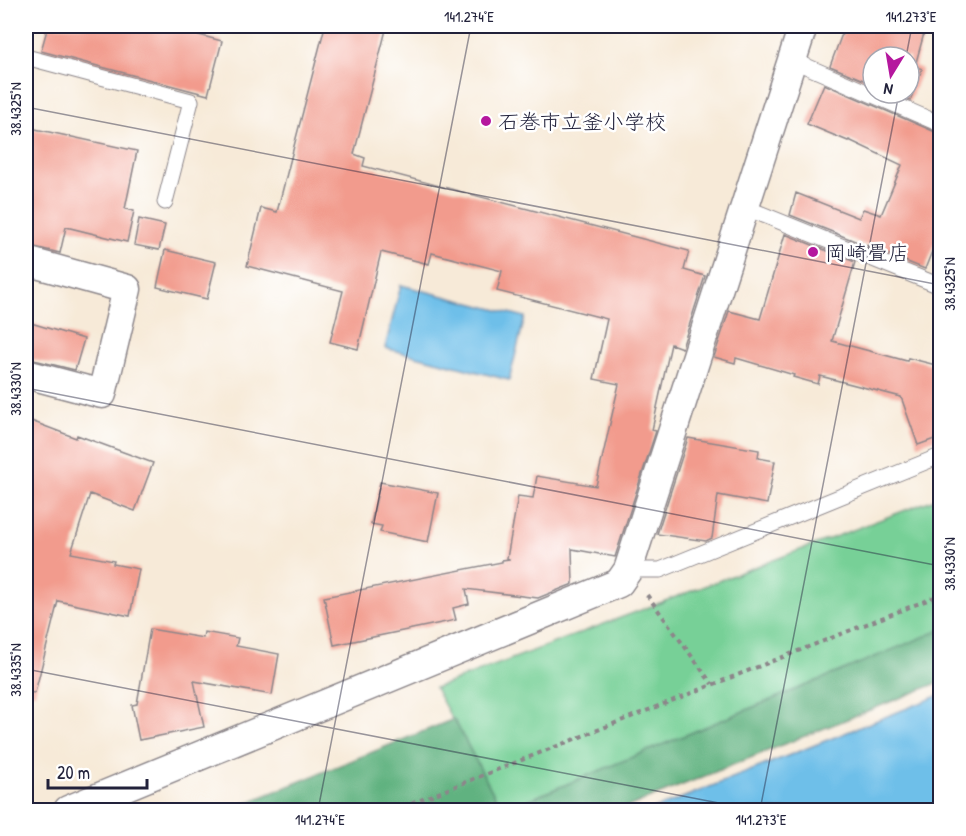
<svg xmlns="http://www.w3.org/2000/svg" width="966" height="836" viewBox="0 0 966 836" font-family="'Patrick Hand','Klee One',sans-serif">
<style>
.green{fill:#77d097;stroke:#4c7969;stroke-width:1.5}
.forest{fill:#61b280;stroke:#426a5e;stroke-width:1.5}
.water{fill:#6ebfe9;stroke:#487092;stroke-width:1.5}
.building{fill:#f29b8d}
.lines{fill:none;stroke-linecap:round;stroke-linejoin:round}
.service-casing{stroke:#8c868a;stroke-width:17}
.minor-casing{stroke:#8c868a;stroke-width:31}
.path{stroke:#8c868a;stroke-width:4;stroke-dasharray:4.5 4.5;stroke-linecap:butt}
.service{stroke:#fff;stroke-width:15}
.minor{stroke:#fff;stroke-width:28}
.ticks{fill:none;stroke:#22223b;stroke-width:1.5;stroke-opacity:0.45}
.poi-dot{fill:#b5179e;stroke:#fff;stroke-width:2}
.labels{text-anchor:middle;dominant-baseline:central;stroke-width:5;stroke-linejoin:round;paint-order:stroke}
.poi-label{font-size:21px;fill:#22223b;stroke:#fff;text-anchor:start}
.neatline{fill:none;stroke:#22223b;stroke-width:2}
.ticks-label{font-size:15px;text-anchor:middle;fill:#22223b}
</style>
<rect width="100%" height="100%" fill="#fff"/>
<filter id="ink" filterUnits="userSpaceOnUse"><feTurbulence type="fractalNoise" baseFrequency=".0167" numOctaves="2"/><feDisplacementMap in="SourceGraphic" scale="12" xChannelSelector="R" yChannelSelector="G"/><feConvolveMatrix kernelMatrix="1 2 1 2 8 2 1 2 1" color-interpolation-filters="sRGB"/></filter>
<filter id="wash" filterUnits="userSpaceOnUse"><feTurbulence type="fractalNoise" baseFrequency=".008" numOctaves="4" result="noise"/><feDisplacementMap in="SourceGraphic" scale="24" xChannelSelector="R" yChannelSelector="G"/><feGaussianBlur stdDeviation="1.35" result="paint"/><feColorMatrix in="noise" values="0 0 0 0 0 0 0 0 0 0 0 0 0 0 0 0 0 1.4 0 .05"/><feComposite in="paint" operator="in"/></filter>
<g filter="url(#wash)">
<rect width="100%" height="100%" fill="#f7ead8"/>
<!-- green -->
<path class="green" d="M940,497V635L504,810H502L435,688Z"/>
<!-- forest -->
<path class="forest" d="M940,630V682L620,810H504Z
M454,719L502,810H229Z"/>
<!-- water -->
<path class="water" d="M401,285L525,317L509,380L385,348Z
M940,695V810H652Z"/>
<g id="blocks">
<!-- building -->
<path class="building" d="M48,26H164L222,41L208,95L41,51Z
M325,26H387L354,154L365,158L363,166L689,251L684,270L705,276L682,348L671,344L652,430L656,431L615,557L572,549L573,584L538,598L466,589L469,604L453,608L456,620L334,645L324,597L502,562V560L509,559L507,558L518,496L533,498L537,476L596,486L619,384L594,379L607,319L497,291L502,271L432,253L429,264L381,252L358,349L330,342L343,291L247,266L261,208L277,212Z
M845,26H926L915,66L922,69L910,101L893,93H909V57H873V84L830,66Z
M824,84L940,134V231L925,269L790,215L796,193L859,218L863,209L881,215L902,165L849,140L848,141L807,124Z
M26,127L137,151L125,209L134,211L127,242L66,227L60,253L26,245Z
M139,219L165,225L159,250L134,245Z
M785,234L855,262L832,341L907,361L908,358L940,366V437L918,445L901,397L820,376L818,384L793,377L794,375L736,358L735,363L714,357L729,311L760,319Z
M165,250L216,262L207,299L157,287Z
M31,323L84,339L75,370L26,358V342Z
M26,419L76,438L77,435L153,463L135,511L90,494L71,553L114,561L113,564L139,569L130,616L58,601L35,693L26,692Z
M688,438L759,450L758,458L775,461L767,504L718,495L712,538L706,541L657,534Z
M380,482L438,493L428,542L380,532L382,526L371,524Z
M150,629L203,638L204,632L238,638L236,646L279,654L272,695L194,681L204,727L139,740L132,705L137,704Z"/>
</g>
</g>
<g filter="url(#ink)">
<use href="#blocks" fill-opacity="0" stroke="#8c868a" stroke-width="1.5"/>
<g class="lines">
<!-- service casing -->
<g class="service-casing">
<path id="service" d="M26,57L191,101L165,202
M792,60L940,124
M744,207L940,286
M628,570H660L940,456"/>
</g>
<!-- minor casing -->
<g class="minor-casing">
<path id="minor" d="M26,261L127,289L102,394L26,374
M68,810L619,583L628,570L803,26"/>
</g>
<!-- path -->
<path class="path" d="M647,595L712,684
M395,810L940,595"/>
<!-- service -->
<use href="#service" class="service"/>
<!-- minor -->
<use href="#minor" class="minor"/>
</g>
</g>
<!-- ticks -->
<path class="ticks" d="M26,45L29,26M906,57L912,26M26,107L940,285M26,388L940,566M26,669L755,810M318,810L471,26M760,810L899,93"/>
<!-- markers -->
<g class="poi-dot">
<circle cx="486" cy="121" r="6"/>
<circle cx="813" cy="252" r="6"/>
</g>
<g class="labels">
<!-- poi labels -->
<g class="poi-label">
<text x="498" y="121">石巻市立釜小学校</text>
<text x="825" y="252">岡崎畳店</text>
</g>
</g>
<!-- margin -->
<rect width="966" height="836" fill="none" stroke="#fff" stroke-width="66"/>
<!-- north arrow -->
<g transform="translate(891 75) rotate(191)"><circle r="28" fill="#ffffff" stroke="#a7a7b1" stroke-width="1.5"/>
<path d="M0-4.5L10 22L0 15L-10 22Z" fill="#b5179e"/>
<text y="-9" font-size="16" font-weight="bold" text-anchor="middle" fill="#22223b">N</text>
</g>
<!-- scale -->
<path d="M48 779v9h99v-9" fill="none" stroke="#22223b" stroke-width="3"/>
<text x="57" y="779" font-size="18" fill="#22223b" stroke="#ffffff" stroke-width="4.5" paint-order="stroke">20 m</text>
<rect x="33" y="33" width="900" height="770" class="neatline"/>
<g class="ticks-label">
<text x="469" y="22">141.274°E</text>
<text x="911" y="22">141.273°E</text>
<text transform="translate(16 109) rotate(-90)" y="5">38.4325°N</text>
<text transform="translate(950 284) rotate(-90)" y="5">38.4325°N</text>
<text transform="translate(16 389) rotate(-90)" y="5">38.4330°N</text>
<text transform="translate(950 564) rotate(-90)" y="5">38.4330°N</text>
<text transform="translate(16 670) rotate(-90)" y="5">38.4335°N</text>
<text x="320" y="825">141.274°E</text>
<text x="761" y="825">141.273°E</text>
</g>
</svg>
